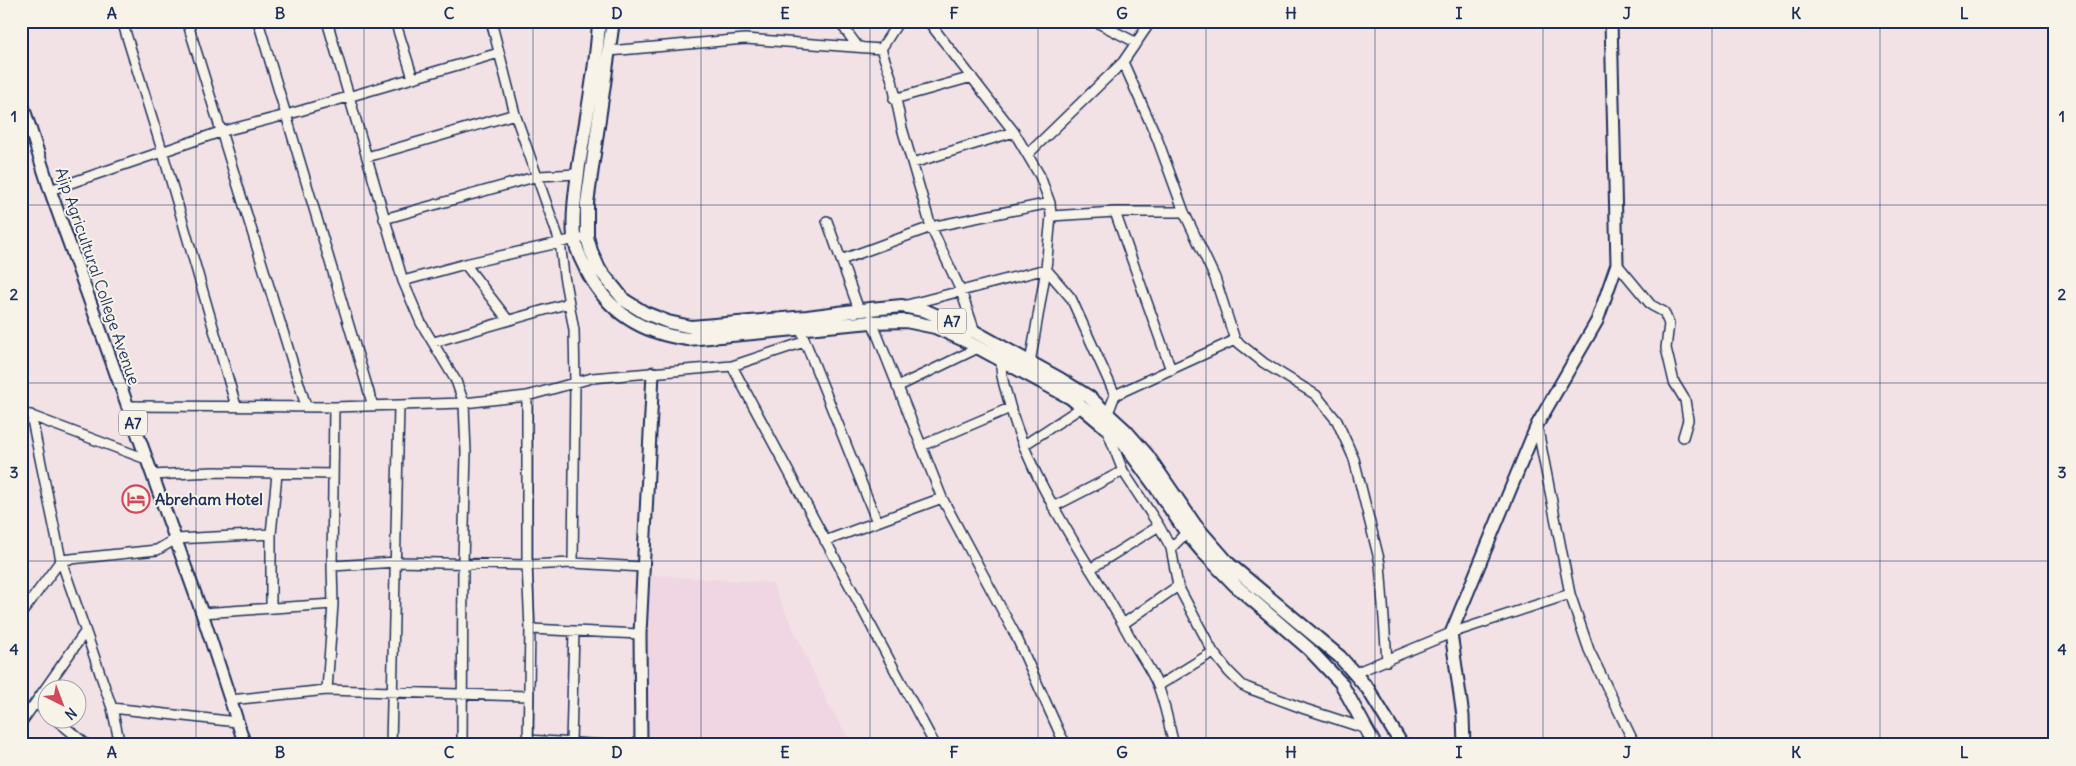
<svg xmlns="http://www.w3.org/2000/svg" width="2076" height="766" viewBox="0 0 2076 766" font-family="Delius,sans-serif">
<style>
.built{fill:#f0d6e3}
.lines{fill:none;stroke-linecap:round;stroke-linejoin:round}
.minor-casing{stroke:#1b2f5e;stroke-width:12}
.major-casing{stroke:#1b2f5e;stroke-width:15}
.highway-casing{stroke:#1b2f5e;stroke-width:16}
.minor{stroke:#f7f3e8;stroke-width:9}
.major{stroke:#f7f3e8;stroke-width:11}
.highway{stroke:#f7f3e8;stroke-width:12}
.grid{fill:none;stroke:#1b2f5e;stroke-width:1;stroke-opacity:0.55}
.labels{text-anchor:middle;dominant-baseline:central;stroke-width:4;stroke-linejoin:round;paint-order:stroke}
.shield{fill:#f7f3e8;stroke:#5d6a87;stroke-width:1}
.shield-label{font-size:15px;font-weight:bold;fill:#1b2f5e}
.street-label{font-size:16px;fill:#1b2f5e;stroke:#f7f3e8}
.poi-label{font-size:16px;font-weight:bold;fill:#1b2f5e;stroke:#f7f3e8;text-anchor:start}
.neatline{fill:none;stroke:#1b2f5e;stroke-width:2}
.grid-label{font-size:16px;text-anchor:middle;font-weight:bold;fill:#1b2f5e}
</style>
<rect width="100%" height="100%" fill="#f3e2e5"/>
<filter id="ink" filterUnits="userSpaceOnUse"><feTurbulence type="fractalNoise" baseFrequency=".02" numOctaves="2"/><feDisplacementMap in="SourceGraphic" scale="10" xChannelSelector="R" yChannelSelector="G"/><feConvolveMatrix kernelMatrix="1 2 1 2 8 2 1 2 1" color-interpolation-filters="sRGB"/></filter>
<g filter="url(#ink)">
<!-- built -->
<path class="built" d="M649,575L772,583L828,703L852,745H645L644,651Z"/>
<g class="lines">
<!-- minor casing -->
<g class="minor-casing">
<path id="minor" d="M122,21L162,150L236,406
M187,21L306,406
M258,21L373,406
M327,21L403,281L421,323L456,381L464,403L466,453L463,562L462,745
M395,21L413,78
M491,21L515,114L560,242L564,276L574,330L575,383L573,563
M839,21L858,47H861
M899,21L881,49L892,80L902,128L931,227L961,291L975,332
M928,21L1014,132L1040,176L1050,203L1051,216L1046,269L1030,363
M1094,21L1137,43
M1151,21L1123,62L1157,138L1184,212L1215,278L1235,340L1264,363L1316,395L1337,421L1354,459L1380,563L1387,661
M609,51L745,39L881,49
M894,99L972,77
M1028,154L1123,62
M367,157L515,114
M913,163L1014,132
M50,190L220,132L286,115L499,53
M1115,212L1171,370
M1051,216L1115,212H1184
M384,219L538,176L578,174
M827,221L859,310
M841,260L931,227L1050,203
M465,264L508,320
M1617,264L1651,305L1664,312L1669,324L1666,348L1674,382L1685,400L1688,420L1683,437
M403,281L465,264L580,238
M907,305L1046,269L1071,298L1115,395
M871,319L942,498L1016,636L1061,736L1067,745
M803,336L877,522
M434,342L569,303
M1003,358C998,367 1004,385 1007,395C1029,484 1087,557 1130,637C1139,653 1151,669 1158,686C1165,704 1169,726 1174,745
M732,366L935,745
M897,387L978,348
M527,396V565L530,629L528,745
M126,406L334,407L464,403L527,396L592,378L732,366L804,342
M21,412L146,459
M1108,413L1115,395L1235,340
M31,415L61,560L112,708L120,745
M1537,425L1570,594L1589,650L1635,745
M1107,430L1123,471L1159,526L1171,548
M1024,445L1082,407
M921,446L1010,408
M152,475L213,472L333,474
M1053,507L1123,471
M1190,529L1171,548L1178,586L1213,652L1229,672L1242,685L1248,688L1305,709L1367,729
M825,541L942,498
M332,566L397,562L527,565L573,563L643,567
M1090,569L1159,526
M271,608V534L277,474
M202,613L333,604
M21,614L61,560L157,550L176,539L271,534
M1123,624L1178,586
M530,629L640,634
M1355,673L1451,633L1570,594
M1158,686L1213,652
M327,690L333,604L332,566L334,407
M230,700L327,690L528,696
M36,704L48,713
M112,708L237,722
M54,718L87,745
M21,723L85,632
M528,740L605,745
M571,743L574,631
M391,745L399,406"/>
</g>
<!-- major casing -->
<g class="major-casing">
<path id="major" d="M21,100L50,190L202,613L245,745
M641,745L640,634L653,373
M1464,745L1463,716L1451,633L1537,425L1597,321L1617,264L1611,21"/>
</g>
<!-- highway casing -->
<g class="highway-casing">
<path id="highway" d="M599,21C597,67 586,119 579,165C576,189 572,213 574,237C576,248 581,260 586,269C608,312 641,333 688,339L871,322L906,321L935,327L966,341L1071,398L1121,440L1155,486L1186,532L1202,551L1235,585L1309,649L1341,683L1375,745
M613,21L587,203V237L591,251L599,269L624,300L645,313L668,322L691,327L807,317L870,309L902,306L926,311L975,332L1060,379L1089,397L1126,431L1147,455L1195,525L1229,564L1340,657L1368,689L1402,745"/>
</g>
<!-- minor -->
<use href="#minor" class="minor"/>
<!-- major -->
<use href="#major" class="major"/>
<!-- highway -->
<use href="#highway" class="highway"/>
</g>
</g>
<!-- grid -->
<path class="grid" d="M196,21V745M364,21V745M533,21V745M701,21V745M870,21V745M1038,21V745M1206,21V745M1375,21V745M1543,21V745M1712,21V745M1880,21V745M21,205H2055M21,383H2055M21,561H2055"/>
<!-- icons -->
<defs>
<g id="hotel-ring" transform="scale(1.4375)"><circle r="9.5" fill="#f7f3e8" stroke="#d1495b" stroke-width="1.5"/><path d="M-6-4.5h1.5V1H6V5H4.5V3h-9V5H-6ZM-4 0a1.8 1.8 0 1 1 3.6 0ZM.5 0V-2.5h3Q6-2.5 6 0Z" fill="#d1495b"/></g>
</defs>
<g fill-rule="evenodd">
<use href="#hotel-ring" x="136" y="499"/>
</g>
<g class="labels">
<!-- shield labels -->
<g class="shield">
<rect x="938" y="308.5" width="28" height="25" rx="4"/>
<rect x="119" y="410.5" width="28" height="25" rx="4"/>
</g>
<g class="shield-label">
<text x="952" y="321">A7</text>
<text x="133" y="423">A7</text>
</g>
<!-- street labels -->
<g class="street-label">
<text transform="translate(98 276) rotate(71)">Ajip Agricultural College Avenue</text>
</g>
<!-- poi labels -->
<g class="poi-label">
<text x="155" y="499">Abreham Hotel</text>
</g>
</g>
<!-- margin -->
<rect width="2076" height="766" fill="none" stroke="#f7f3e8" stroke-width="55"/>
<!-- north arrow -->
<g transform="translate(62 704) rotate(138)"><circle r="24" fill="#f7f3e8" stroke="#9fa5b1"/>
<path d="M0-4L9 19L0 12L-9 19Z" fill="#d1495b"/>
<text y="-8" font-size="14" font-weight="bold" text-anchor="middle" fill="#1b2f5e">N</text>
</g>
<rect x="28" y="28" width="2020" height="710" class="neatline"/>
<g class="grid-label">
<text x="112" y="19">A</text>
<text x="280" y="19">B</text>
<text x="449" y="19">C</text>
<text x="617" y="19">D</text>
<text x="785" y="19">E</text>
<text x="954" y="19">F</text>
<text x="1122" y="19">G</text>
<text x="1291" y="19">H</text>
<text x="1459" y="19">I</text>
<text x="1627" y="19">J</text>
<text x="1796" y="19">K</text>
<text x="1964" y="19">L</text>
<text x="14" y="122">1</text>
<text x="2062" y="122">1</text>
<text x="14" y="300">2</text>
<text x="2062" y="300">2</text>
<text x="14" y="478">3</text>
<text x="2062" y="478">3</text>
<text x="14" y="655">4</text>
<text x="2062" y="655">4</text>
<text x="112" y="758">A</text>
<text x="280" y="758">B</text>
<text x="449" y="758">C</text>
<text x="617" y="758">D</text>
<text x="785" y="758">E</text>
<text x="954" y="758">F</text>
<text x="1122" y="758">G</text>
<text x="1291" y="758">H</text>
<text x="1459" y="758">I</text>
<text x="1627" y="758">J</text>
<text x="1796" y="758">K</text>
<text x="1964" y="758">L</text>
</g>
</svg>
